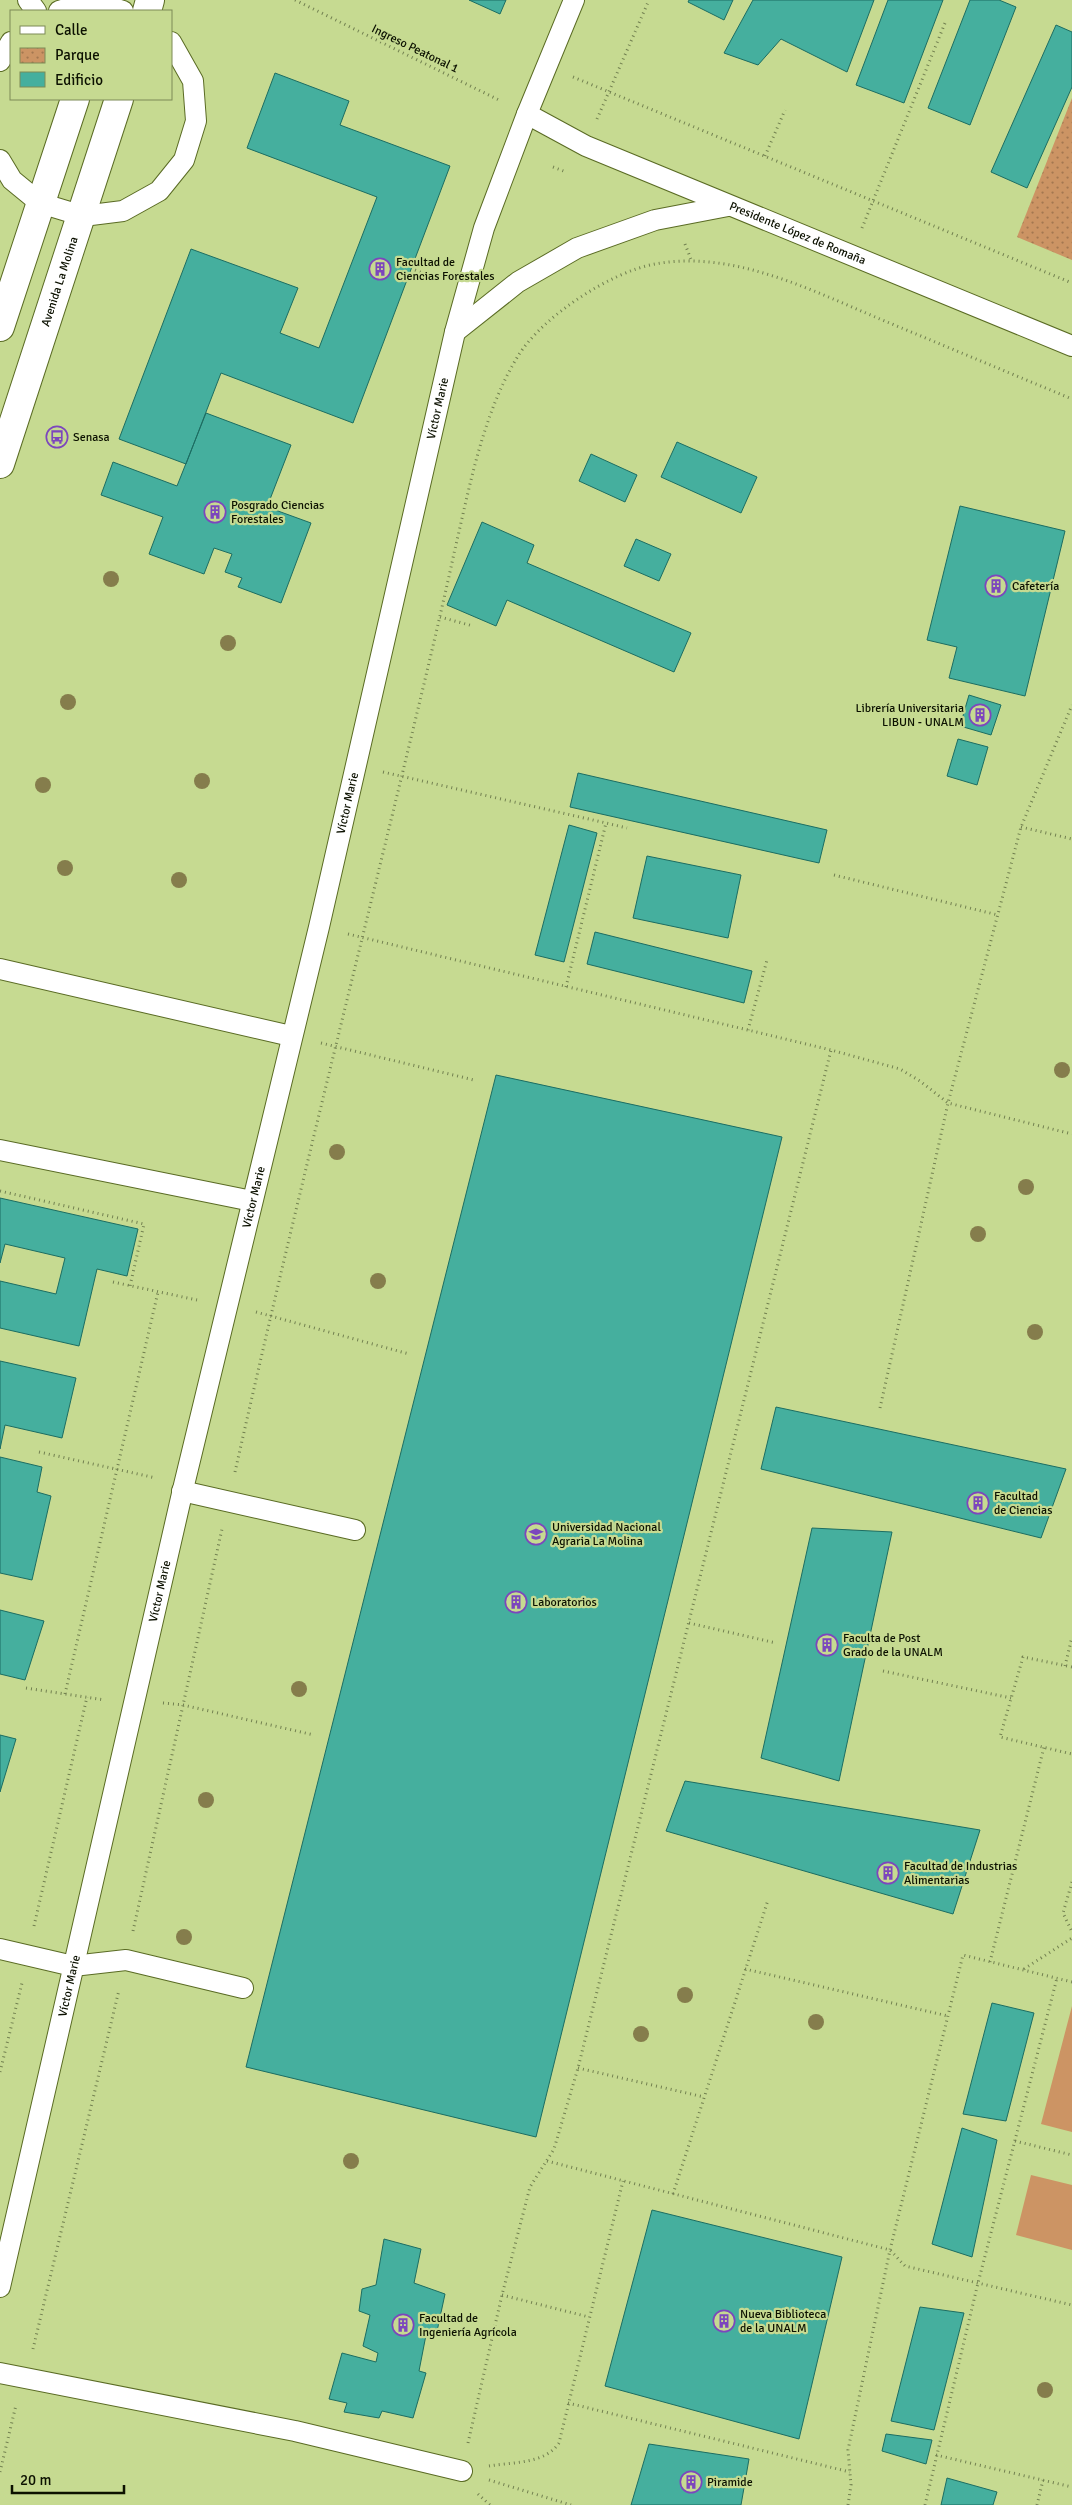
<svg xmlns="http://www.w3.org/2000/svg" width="1072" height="2505" viewBox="0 0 1072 2505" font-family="Signika,sans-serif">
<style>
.green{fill:#cc9464}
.park{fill:url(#park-dots)}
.building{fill:#45af9e;stroke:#1c6d62}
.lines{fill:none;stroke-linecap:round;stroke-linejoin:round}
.service-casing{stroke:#5a6b24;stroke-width:22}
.secondary-casing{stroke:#5a6b24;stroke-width:30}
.path{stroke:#728050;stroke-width:3;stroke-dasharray:1 4;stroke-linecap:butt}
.service{stroke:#fff;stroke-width:20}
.secondary{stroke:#fff;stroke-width:28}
.tree{fill:#857d4c}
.labels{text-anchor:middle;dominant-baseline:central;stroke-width:4.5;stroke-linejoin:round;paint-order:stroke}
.street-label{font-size:12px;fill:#0c1100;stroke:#c6da91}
.poi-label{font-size:12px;fill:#0c1100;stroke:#c6da91;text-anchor:start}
</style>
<defs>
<pattern id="park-dots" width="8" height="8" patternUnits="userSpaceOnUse" patternTransform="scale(1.25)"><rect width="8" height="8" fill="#cc9464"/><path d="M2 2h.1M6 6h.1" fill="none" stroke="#a47750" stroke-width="1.8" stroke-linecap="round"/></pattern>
</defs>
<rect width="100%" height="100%" fill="#c6da91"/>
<!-- green -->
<path class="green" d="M1072,2006V2132L1041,2124Z
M1031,2175L1072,2185V2250L1016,2235Z"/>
<!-- park -->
<path class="park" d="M1072,98V260L1017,237Z"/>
<!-- building -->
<path class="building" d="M469,0H506L500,14Z
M689,0H733L724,20L688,2Z
M753,0H874L847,72L781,39L758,65L724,53Z
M888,0H943L904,103L856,85Z
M970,0H999L1016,7L970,125L928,108Z
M1056,25L1072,32V87L1027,188L991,172Z
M275,73L349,101L340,125L450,166L353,423L221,373L186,464L119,439L191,249L298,288L280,333L319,348L377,197L247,148Z
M206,413L291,445L267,507L311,523L281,603L238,587L242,578L225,572L232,554L214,548L204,574L149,554L163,517L101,495L113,462L177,486Z
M677,442L757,477L741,513L661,477Z
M591,454L637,475L625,502L579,481Z
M960,506L1065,531L1025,696L949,678L957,647L927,640Z
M482,522L534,545L527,563L691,633L674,672L507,600L496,626L447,605Z
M636,539L671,554L659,581L624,566Z
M969,695L1001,705L991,735L960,726Z
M958,739L988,747L977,785L947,776Z
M578,773L827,830L819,863L570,807Z
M569,825L597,833L564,962L535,955Z
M647,856L741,875L728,938L633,918Z
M595,932L752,971L744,1003L587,964Z
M496,1075L782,1137L536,2137L246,2067Z
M0,1198L138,1229L127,1276L97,1269L79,1346L0,1328V1281L56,1294L65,1258L5,1244L0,1263Z
M0,1361L76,1378L62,1438L5,1425L0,1449Z
M776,1407L1066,1469L1041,1538L761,1469Z
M0,1457L42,1467L37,1492L51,1496L32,1580L0,1573Z
M812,1528L892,1532L839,1781L761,1758Z
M0,1610L44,1621L25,1680L0,1674Z
M0,1735L16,1739L0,1792Z
M685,1781L980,1830L953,1914L666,1831Z
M992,2003L1034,2013L1006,2121L963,2114Z
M962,2128L997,2140L972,2257L932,2244Z
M652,2210L842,2257L799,2439L605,2386Z
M384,2239L421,2249L414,2283L445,2294L436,2336L426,2335L419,2371L426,2373L413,2418L382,2411L379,2418L344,2412L347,2403L329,2399L342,2353L376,2362L378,2353L363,2346L370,2315L359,2311L362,2289L376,2285Z
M920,2307L964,2313L934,2430L891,2421Z
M886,2434L932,2440L926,2464L882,2451Z
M649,2444L749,2459L741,2505H631Z
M947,2478L997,2492L993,2505H941Z"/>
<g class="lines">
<!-- service casing -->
<g class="service-casing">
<g id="service">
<path d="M28,0L36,11"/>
<path d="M59,11C80,4 102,4 123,11"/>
<path d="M0,61L11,42"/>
<path id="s1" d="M527,114L586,146L1072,346"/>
<path d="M0,160L12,180L40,203L83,216L123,211L159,191L184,160L196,121L193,81L171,42"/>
<path d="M455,332L518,282L577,248L655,220L728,206"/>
<path d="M0,969L291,1036"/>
<path d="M0,1150L252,1201"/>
<path d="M182,1491L355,1530"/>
<path d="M0,1949L73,1966L126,1960L243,1988"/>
<path id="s2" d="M0,2287L184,1485L319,927L455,332L484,228L527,114L574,0"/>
<path d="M0,2373L295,2431L462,2471"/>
</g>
</g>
<!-- secondary casing -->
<g class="secondary-casing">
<g id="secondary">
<path d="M104,11L107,0"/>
<path d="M147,11L150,0"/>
<path d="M0,327L75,99"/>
<path id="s3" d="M0,464L119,99"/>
</g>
</g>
<!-- path -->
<path class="path" d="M295,0L501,101
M573,77L1072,283
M597,119L649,0
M765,156L785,110
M553,167L566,172
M862,228L945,23
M685,244L692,262
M415,270L438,279
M440,617L473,626
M383,772L606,823
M1021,827L1072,839
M834,875L998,915
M348,934L831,1050L900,1069L920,1081L948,1103L1072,1134
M566,987L606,823L627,828
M748,1030L767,960
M321,1043L474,1080
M0,1191L144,1224L130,1286
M113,1282L197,1300
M256,1312L409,1354
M880,1408L948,1103L1021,827L1072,705
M39,1452L156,1478
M235,1472C292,1218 356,966 417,713C430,659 443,604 455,549C470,485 483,413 518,356C542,317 610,272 655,264C737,249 818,294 892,324C952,349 1012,374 1072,399
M689,1623L776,1643
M1065,1666L1072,1637
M1072,1667L1023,1657L1000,1737L1072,1754
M883,1671L1011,1698
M26,1688L105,1700
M65,1694L158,1292
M163,1703L183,1705L314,1735
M1072,1882L1063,1913L1072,1932
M34,1926L87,1697
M133,1931L222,1529
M990,1962L1044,1747
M745,1969L948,2016
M1024,1969L1072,1938
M578,2068L704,2097
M0,2072L22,1983
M1015,2141L1072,2155
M547,2161L890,2250L905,2266L1072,2305
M673,2194L768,1900
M502,2295L589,2317
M33,2349L119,1990
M568,2403L850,2472
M468,2443L502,2295L530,2187L554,2149L578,2068L831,1050
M936,2455L1072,2487
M489,2466C513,2462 545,2464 559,2443L623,2181
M0,2472L16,2405
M489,2480L571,2505
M478,2494L490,2505
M848,2505L851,2485L848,2450L890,2250L963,1955L1072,1982
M925,2505L978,2283L1057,1978
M1037,2505L1043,2480"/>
<!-- service -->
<use href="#service" class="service"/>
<!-- secondary -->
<use href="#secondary" class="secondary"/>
</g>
<!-- trees -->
<g class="tree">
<circle cx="111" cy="579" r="8"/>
<circle cx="228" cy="643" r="8"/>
<circle cx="68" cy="702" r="8"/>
<circle cx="202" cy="781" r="8"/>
<circle cx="43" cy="785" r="8"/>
<circle cx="65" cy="868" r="8"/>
<circle cx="179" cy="880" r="8"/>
<circle cx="1062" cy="1070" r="8"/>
<circle cx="337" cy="1152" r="8"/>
<circle cx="1026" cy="1187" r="8"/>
<circle cx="978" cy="1234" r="8"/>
<circle cx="378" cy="1281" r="8"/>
<circle cx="1035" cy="1332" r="8"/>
<circle cx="299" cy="1689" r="8"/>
<circle cx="206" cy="1800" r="8"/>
<circle cx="184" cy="1937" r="8"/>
<circle cx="685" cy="1995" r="8"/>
<circle cx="816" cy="2022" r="8"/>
<circle cx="641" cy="2034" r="8"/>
<circle cx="351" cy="2161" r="8"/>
<circle cx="1045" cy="2390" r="8"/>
</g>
<!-- icons -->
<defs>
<g id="building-ring" transform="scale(1.125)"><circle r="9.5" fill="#c6da91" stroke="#7c46bd" stroke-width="1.5"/><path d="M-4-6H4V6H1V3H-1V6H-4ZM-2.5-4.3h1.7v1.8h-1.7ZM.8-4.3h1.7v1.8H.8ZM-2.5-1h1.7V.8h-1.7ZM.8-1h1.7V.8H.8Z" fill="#7c46bd"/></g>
<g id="bus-ring" transform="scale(1.125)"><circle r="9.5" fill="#c6da91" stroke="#7c46bd" stroke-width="1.5"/><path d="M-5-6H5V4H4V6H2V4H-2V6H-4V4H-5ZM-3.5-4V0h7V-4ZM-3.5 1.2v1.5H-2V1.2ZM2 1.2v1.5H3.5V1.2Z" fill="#7c46bd"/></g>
<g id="university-ring" transform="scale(1.125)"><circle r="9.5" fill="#c6da91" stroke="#7c46bd" stroke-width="1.5"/><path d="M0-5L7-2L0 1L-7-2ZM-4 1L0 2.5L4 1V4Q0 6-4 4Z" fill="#7c46bd"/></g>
</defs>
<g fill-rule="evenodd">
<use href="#building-ring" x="380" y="269"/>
<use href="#bus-ring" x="57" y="437"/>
<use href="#building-ring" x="215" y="512"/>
<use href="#building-ring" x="996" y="586"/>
<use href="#building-ring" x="980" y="715"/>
<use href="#building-ring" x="978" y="1503"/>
<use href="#university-ring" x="536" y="1534"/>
<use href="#building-ring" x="516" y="1602"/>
<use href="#building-ring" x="827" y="1645"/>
<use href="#building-ring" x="888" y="1873"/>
<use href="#building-ring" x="724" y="2321"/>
<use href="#building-ring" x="403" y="2325"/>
<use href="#building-ring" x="691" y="2482"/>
</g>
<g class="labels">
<!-- street labels -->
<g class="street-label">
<text transform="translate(415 49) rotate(26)">Ingreso Peatonal 1</text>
<text stroke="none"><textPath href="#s1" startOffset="296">Presidente López de Romaña</textPath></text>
<text stroke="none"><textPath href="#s3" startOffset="192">Avenida La Molina</textPath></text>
<text stroke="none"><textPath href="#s2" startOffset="1929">Víctor Marie</textPath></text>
<text stroke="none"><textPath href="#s2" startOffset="1524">Víctor Marie</textPath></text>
<text stroke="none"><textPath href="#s2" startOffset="1119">Víctor Marie</textPath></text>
<text stroke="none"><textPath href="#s2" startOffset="714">Víctor Marie</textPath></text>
<text stroke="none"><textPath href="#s2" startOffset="309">Víctor Marie</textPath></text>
</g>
<!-- poi labels -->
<g class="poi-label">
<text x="396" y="262">Facultad de<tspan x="396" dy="14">Ciencias Forestales</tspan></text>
<text x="73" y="437">Senasa</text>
<text x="231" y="505">Posgrado Ciencias<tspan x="231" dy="14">Forestales</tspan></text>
<text x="1012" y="586">Cafetería</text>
<text x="964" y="708" text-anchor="end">Librería Universitaria<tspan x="964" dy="14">LIBUN - UNALM</tspan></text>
<text x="994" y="1496">Facultad<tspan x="994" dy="14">de Ciencias</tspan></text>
<text x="552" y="1527">Universidad Nacional<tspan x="552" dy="14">Agraria La Molina</tspan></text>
<text x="532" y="1602">Laboratorios</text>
<text x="843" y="1638">Faculta de Post<tspan x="843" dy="14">Grado de la UNALM</tspan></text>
<text x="904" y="1866">Facultad de Industrias<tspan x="904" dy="14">Alimentarias</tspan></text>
<text x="740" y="2314">Nueva Biblioteca<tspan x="740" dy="14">de la UNALM</tspan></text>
<text x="419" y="2318">Facultad de<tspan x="419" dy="14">Ingeniería Agrícola</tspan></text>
<text x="707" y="2482">Piramide</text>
</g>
</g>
<!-- legend -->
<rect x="10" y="10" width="162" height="90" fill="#c6da91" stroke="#7c8a57"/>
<rect x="20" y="26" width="25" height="8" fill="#ffffff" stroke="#7c8a57"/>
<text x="55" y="35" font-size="15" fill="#0c1100">Calle</text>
<rect x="20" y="48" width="25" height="15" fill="url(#park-dots)" stroke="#7c8a57"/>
<text x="55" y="60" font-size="15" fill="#0c1100">Parque</text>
<rect x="20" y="72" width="25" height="15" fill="#45af9e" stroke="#7c8a57"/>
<text x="55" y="85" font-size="15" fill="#0c1100">Edificio</text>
<!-- scale -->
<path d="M12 2485v8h112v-8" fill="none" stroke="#0c1100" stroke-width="2.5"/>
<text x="20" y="2485" font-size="15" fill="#0c1100" stroke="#c6da91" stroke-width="4" paint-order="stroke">20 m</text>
</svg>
